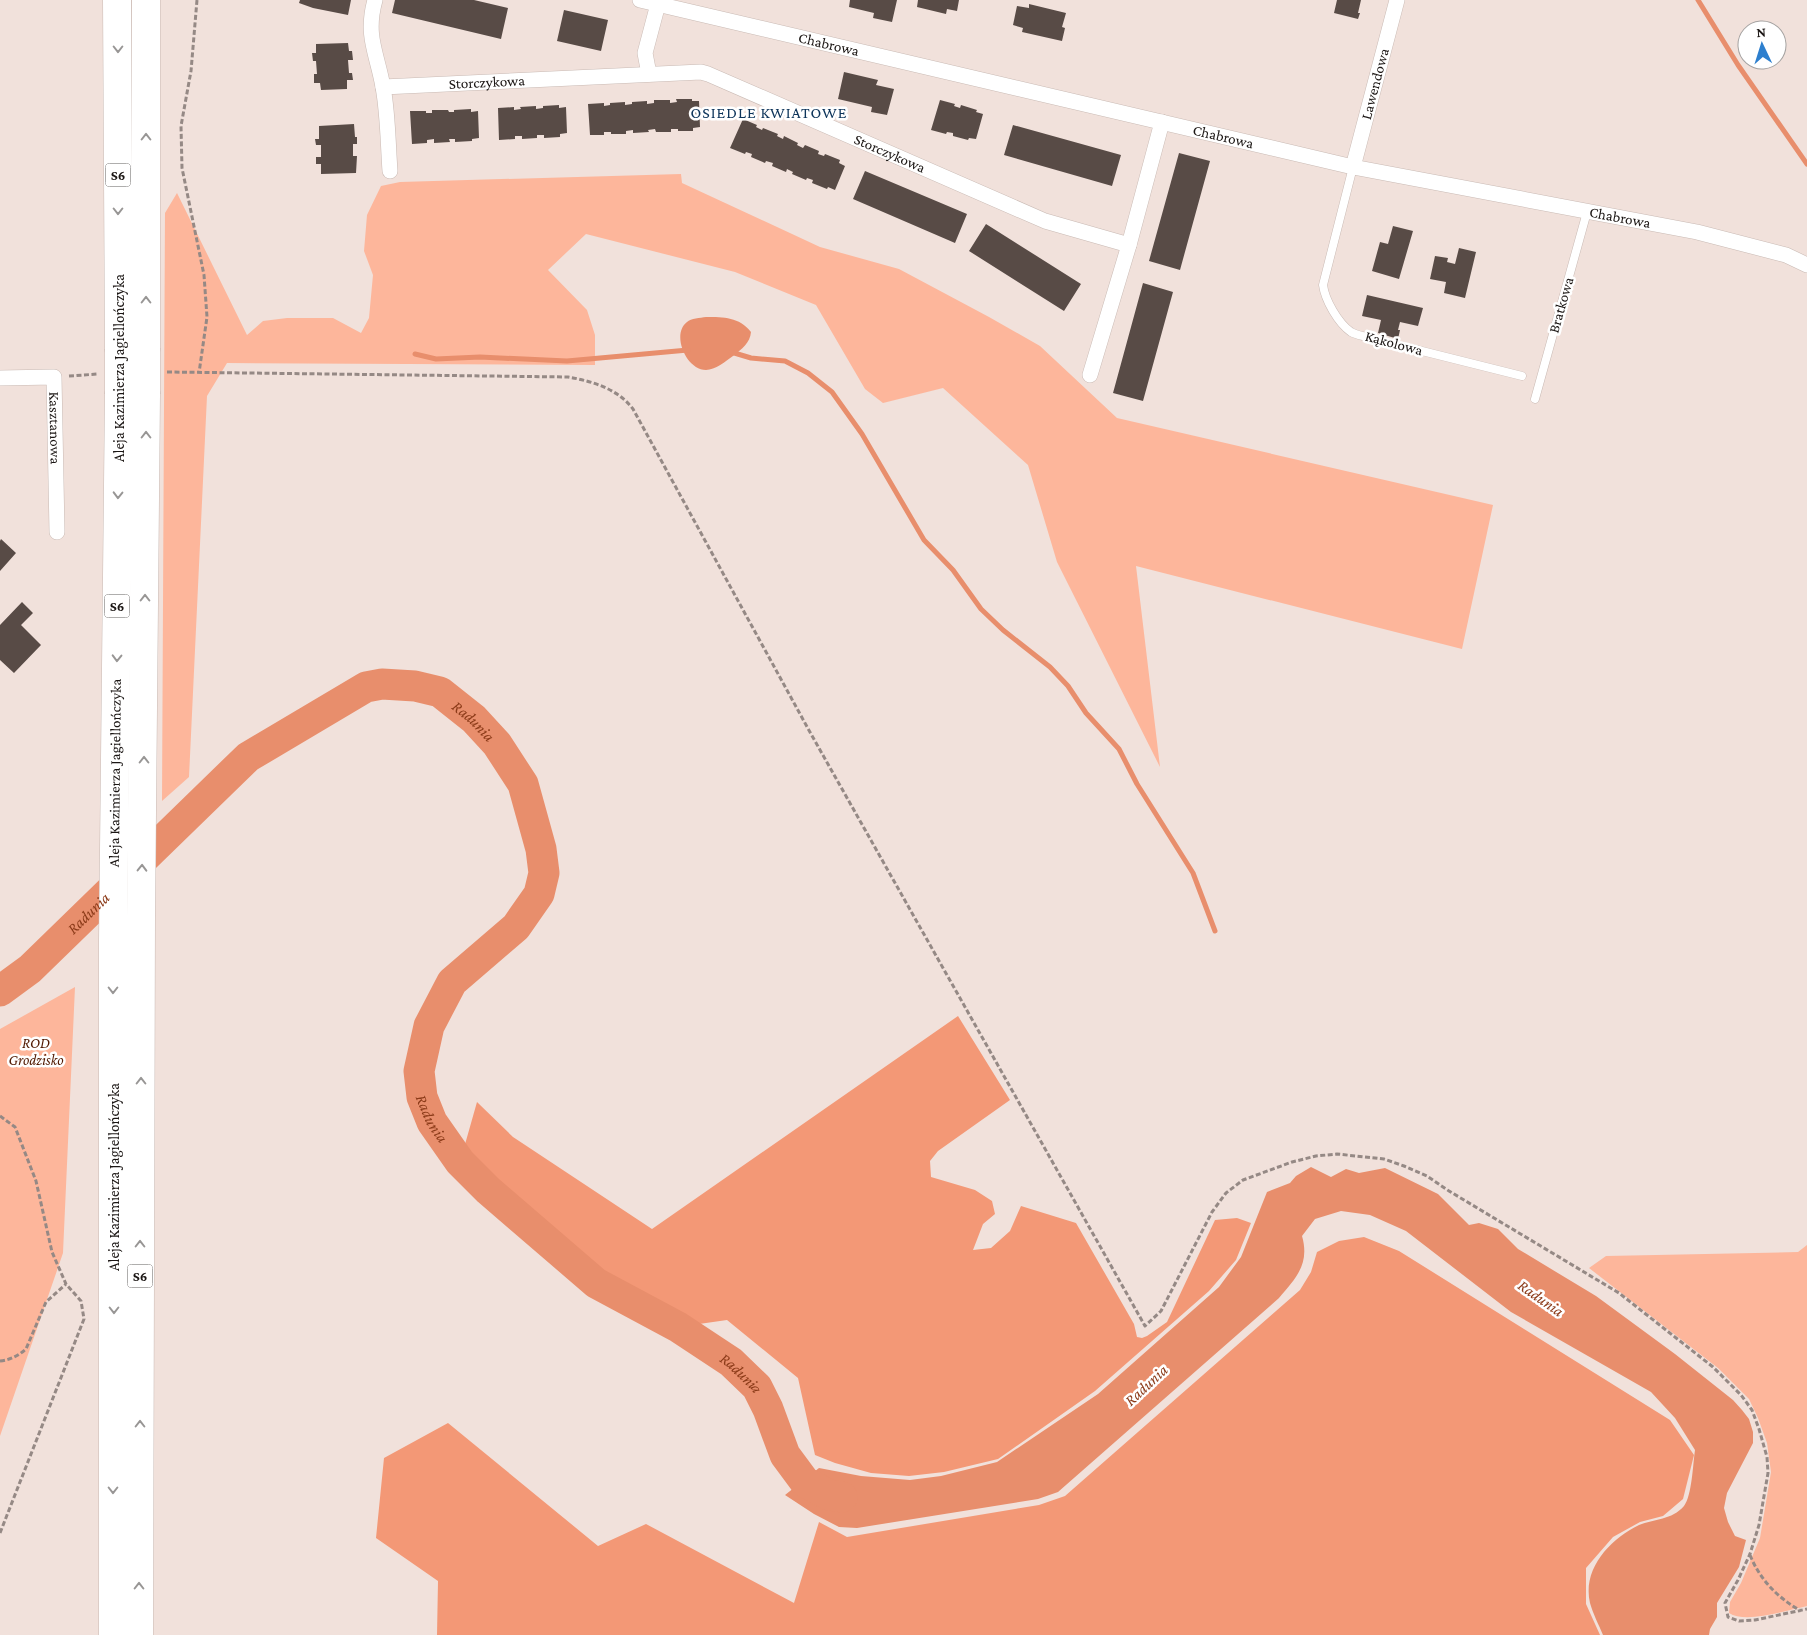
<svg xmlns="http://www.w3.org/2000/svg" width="1807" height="1635" viewBox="0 0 1807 1635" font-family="'Crimson Pro',serif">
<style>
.green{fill:#fdb69b}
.forest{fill:#f39876}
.water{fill:#e88e6c}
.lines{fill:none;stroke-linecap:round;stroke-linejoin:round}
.stream{stroke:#e88e6c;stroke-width:5}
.river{stroke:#e88e6c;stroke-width:31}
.building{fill:#584b46}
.lane-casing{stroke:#c9bab4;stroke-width:9}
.street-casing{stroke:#c9bab4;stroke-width:16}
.highway-casing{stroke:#c9bab4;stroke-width:29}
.path{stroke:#958985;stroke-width:3;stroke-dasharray:5 2.5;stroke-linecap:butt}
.lane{stroke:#fff;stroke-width:8}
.street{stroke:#fff;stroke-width:15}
.highway{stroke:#fff;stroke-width:28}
.highway-bridge-casing{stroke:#c9bab4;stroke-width:29;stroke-linecap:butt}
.highway-bridge{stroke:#fff;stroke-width:28}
.oneway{stroke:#989695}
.labels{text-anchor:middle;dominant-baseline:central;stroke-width:5;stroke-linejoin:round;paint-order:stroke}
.shield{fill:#fff;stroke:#5f5c5a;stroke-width:1}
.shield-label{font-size:14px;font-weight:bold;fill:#1b1614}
.street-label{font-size:15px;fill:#1b1614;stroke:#fff}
.park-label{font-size:15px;font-style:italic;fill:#511901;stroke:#fff}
.neighbourhood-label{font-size:16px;letter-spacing:1px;fill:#0d345a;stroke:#fff}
.water-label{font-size:16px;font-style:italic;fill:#8c3b19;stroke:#fff}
</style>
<rect width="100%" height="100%" fill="#f1e1db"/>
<!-- green -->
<path class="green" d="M681,174L682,183L820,247L899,269L989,317L1040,346L1117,418L1493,505L1462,649L1136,566L1160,767L1057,562L1028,465L943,388L883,403L865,389L816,305L735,272L586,234L548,270L587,310L595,335V365L227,363L207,396L189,777L162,801L165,213L177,193L247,335L263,321L287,318H333L361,333L369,318L373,275L364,251L367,215L381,186L400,182Z
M75,987L63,1253L0,1436V1029Z
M1807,1245V1606C1788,1610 1746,1624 1729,1613L1730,1602L1741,1583L1760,1538L1771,1472L1767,1443L1758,1418L1749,1399L1718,1368L1589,1268L1606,1256L1798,1252Z"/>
<!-- forest -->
<path class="forest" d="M958,1016L1010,1100L938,1151L930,1161L931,1177L975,1190L992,1201L995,1214L983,1224L973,1250L991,1248L1010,1231L1021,1206L1076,1223L1134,1324L1137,1337L1142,1338L1147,1336L1167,1322L1215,1220L1237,1218L1251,1223L1236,1260L1209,1291L1095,1391L998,1459L944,1472L909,1476L871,1473L835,1463L815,1455L798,1378L727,1320L678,1327L596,1283L488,1190L460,1162L477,1102L513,1137L652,1229Z
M1364,1237L1399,1251L1670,1420L1694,1455L1683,1499L1663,1516L1640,1522L1613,1537L1586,1568V1604L1600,1635H437L438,1581L376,1538L384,1458L448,1423L598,1546L646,1524L794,1603L819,1522L847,1537L1039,1505L1065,1496L1300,1290L1311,1272L1317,1252L1339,1241Z"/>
<!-- water -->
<path class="water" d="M706,317C724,317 739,317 751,332C750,343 742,349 733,356C726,361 715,370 706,370C686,370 671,334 687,322C691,318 700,318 706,317Z
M1311,1167L1331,1177L1346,1169L1359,1173L1385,1168L1438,1194L1469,1225L1479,1223L1498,1229L1518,1249L1596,1296L1675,1354L1733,1400L1742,1410L1749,1419L1753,1432V1443L1727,1493L1724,1508L1728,1522L1735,1536L1746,1540L1739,1567L1717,1603V1617L1710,1629L1709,1635H1603C1599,1625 1593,1614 1590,1603C1582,1569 1610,1539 1639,1525C1654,1519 1672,1520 1684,1506C1692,1496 1693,1463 1695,1450L1675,1418L1651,1392L1511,1312L1406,1231L1370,1215L1341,1211L1315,1219L1302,1236C1310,1264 1296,1278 1279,1298L1058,1492L1038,1499L857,1528L839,1527L814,1514L785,1495L819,1468L861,1476L910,1480L941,1476L997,1462L1098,1394L1219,1287L1241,1257L1267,1192L1290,1183L1296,1176Z"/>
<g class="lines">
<!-- stream -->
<path class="stream" d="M1698,0L1738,65L1807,164
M731,352L751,358L785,361L808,373L832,392L862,434L924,540L953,570L981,609L1003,630L1050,667L1068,686L1086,713L1119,749L1137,784L1193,873L1215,931
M415,354L436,359L480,357L567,361L688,350"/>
<!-- river -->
<path class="river" id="s1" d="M0,991L30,969L248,757L366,687L382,684L415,686L440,692L474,719L497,744L523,784L541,849L544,873L539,894L516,927L452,982L429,1026L419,1071L422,1097L432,1122L460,1162L488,1190L596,1283L678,1327L731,1362L757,1387L768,1409L785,1455L805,1482L829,1495L842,1497"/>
</g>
<!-- building -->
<path class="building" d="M300,0H351L348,15L313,8L299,3Z
M395,0H474L508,8L501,39L392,13Z
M850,0H897L892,22L873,18L874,13L849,7Z
M918,0H959L957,11L947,9L946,14L917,7Z
M1337,0H1361L1358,13H1360L1358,19L1334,13Z
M1029,4L1066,13L1062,27L1065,28L1062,41L1022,32L1023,28L1013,25L1017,6L1029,8Z
M564,10L608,20L601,51L557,41Z
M348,43L349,51H352L353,60H348L349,73H352L353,80H347V89L321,90L320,83H314V74H317L316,61H313L312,53H316V44Z
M844,72L878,80L876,85L894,89L887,115L871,112L872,107L838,99Z
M676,99H692V101H699L700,127L693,128V131H678V129H671V132H656L655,129L648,130L649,132L633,133V130L626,131V134H611V132H604V135H590L588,104L604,103V106L610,105V103L625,102V105L632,104V102L647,101V104L654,103V100H670V103L677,102Z
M940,100L955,104L954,106L960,108L961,105L977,110L976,112L983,114L976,139L969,138L968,140L953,136V133L947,132L946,134L931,130Z
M559,105V108L566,107L567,133L560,134V137L544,138V135H537V138L522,139V136H515V139L499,140L498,108L514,107V110L521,109L520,107L536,106V109L543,108V106Z
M471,109V112L478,111L479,138L472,139V141L455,142V139H449L450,142L434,143V139L427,140V143L412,144L410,111H426V113H432V110H448L449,112H454V110Z
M743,119L757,125L756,127L762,130L763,128L778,134L777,136L783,139L784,136L798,143L797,145L803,148L805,145L819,151L818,154L824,156L825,154L840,160L839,163L845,166L835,190L828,187L827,189L812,183L813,180L807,178L806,180L792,174L793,172L787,169L786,172L772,166L773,163L766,161L765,163L751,157L752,154L746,152L745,154L730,148Z
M354,124L355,137H357V144H353V156H357L356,173L321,174V164H316V157H321V145H316L315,139H319V126Z
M1013,125L1121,155L1112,186L1004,155Z
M1179,153L1210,161L1180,270L1149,261Z
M865,171L967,214L955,243L853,199Z
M986,224L1081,284L1064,311L969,251Z
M1393,226L1413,231L1399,279L1372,271L1380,242L1388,244Z
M1459,248L1476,252L1465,298L1444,293L1446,282L1430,279L1435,256L1448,258L1447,262L1455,264Z
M1143,283L1173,292L1143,401L1113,393Z
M1367,295L1423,308L1418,326L1400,322L1398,330H1400L1398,339L1378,333L1381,320L1362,316Z
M1,539L16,553L0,571V541Z
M22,602L33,613L21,625L41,645L14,673L0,660V625Z"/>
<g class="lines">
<!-- lane casing -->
<g class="lane-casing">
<path id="lane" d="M1353,167L1323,285C1325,300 1338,323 1351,332C1356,335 1364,336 1370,338L1522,376
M1535,399L1587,212"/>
</g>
<!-- street casing -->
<g class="street-casing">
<g id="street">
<path d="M375,0C365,36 377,53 383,87C388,114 388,144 390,171"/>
<path id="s2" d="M640,0L1353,167L1697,232L1786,255L1807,265"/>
<path d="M649,74L645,53L658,4"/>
<path id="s3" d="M383,87L701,72L708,74L1045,221L1129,245"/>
<path id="s4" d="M1353,167L1397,0"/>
<path d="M1090,375L1129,245L1162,122"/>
<path id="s5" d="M0,378L54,377L57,532"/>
</g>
</g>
<!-- highway casing -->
<g class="highway-casing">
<g id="highway">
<path d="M117,0L119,349"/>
<path d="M146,348V0"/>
<path id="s6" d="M113,1635V941L119,394"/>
<path d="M139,1635L141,917L146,394"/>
</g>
</g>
<!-- path -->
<path class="path" d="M197,0L191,71L181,126L182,168L204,275L207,317L199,373
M167,372L568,377C592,381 618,389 633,409L811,734L1145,1326L1161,1311L1212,1212L1226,1193L1243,1180L1292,1162L1316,1156L1337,1154L1384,1159L1404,1166L1427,1176L1449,1191L1619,1293L1713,1367L1741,1395L1752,1410L1759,1429L1767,1457L1768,1473L1759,1525L1750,1554L1738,1580L1725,1603L1728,1617L1739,1621L1755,1620L1807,1609
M69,376L98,374
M0,1116L15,1127L36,1181L52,1252L66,1284L81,1301L84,1319L0,1533
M0,1361C10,1360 18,1356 26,1349L46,1302L66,1284
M1750,1555C1760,1580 1778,1598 1801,1611"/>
<!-- lane -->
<use href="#lane" class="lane"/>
<!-- street -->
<use href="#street" class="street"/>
<!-- highway -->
<use href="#highway" class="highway"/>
<!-- highway-bridge casing -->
<g class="highway-bridge-casing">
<path id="highway-bridge" d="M146,348V394
M119,349V394"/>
</g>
<!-- highway-bridge -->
<use href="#highway-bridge" class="highway-bridge"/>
</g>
<!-- one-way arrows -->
<defs><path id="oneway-chevron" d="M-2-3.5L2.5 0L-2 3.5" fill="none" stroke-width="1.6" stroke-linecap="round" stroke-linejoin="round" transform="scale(1.25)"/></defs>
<g class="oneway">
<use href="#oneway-chevron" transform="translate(118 49) rotate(90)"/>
<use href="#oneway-chevron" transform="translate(146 137) rotate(-90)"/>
<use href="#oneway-chevron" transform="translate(118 211) rotate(90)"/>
<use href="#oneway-chevron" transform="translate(146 300) rotate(-90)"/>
<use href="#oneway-chevron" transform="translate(146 435) rotate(-90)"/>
<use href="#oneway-chevron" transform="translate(118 495) rotate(91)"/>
<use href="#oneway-chevron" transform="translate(145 598) rotate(-90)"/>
<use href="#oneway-chevron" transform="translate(117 658) rotate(91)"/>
<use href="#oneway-chevron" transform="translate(144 760) rotate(-90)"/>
<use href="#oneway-chevron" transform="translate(142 868) rotate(-89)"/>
<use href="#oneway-chevron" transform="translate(113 990) rotate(90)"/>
<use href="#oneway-chevron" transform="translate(141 1081) rotate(-90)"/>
<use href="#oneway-chevron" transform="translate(140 1244) rotate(-90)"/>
<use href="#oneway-chevron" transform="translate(114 1310) rotate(90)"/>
<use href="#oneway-chevron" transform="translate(140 1424) rotate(-90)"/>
<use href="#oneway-chevron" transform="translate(113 1490) rotate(90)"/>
<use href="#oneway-chevron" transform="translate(139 1586) rotate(-90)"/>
</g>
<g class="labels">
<!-- shield labels -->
<g class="shield">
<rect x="105.5" y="163.5" width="25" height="23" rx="4"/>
<rect x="104.5" y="594.5" width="25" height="23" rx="4"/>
<rect x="127.5" y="1264.5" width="25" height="23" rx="4"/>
</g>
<g class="shield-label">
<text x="118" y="175">S6</text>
<text x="117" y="606">S6</text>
<text x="140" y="1276">S6</text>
</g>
<!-- street labels -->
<g class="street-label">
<text stroke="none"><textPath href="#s2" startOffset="194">Chabrowa</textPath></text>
<text stroke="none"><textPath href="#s3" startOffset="104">Storczykowa</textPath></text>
<text stroke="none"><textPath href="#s4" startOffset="86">Lawendowa</textPath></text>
<text stroke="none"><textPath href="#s2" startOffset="599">Chabrowa</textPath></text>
<text stroke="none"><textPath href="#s3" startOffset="524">Storczykowa</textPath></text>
<text stroke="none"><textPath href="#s2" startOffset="1004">Chabrowa</textPath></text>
<text transform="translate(1561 305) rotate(-74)">Bratkowa</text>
<text transform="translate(1394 343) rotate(15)">Kąkolowa</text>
<text transform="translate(119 368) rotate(-90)">Aleja Kazimierza Jagiellończyka</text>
<text stroke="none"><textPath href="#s5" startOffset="105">Kasztanowa</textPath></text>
<text stroke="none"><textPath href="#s6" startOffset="862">Aleja Kazimierza Jagiellończyka</textPath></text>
<text transform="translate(114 1177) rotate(-90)">Aleja Kazimierza Jagiellończyka</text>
</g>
<!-- park labels -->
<g class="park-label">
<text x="36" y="1043">ROD<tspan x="36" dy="17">Grodzisko</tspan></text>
</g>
<!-- neighbourhood labels -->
<g class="neighbourhood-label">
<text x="769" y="112">OSIEDLE KWIATOWE</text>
</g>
<!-- water labels -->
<g class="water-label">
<text stroke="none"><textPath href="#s1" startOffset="598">Radunia</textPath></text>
<text stroke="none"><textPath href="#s1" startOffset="118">Radunia</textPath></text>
<text stroke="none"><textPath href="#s1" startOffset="1062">Radunia</textPath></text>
<text transform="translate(1541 1298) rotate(35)">Radunia</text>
<text stroke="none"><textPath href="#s1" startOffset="1468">Radunia</textPath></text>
<text transform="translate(1146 1385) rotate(-43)">Radunia</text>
</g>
</g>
<!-- north arrow -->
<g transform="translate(1762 45) rotate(356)"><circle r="24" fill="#ffffff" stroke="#a4a2a1"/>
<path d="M0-4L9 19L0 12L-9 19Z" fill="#2d7fce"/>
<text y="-8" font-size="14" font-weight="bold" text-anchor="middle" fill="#1b1614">N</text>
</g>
</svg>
